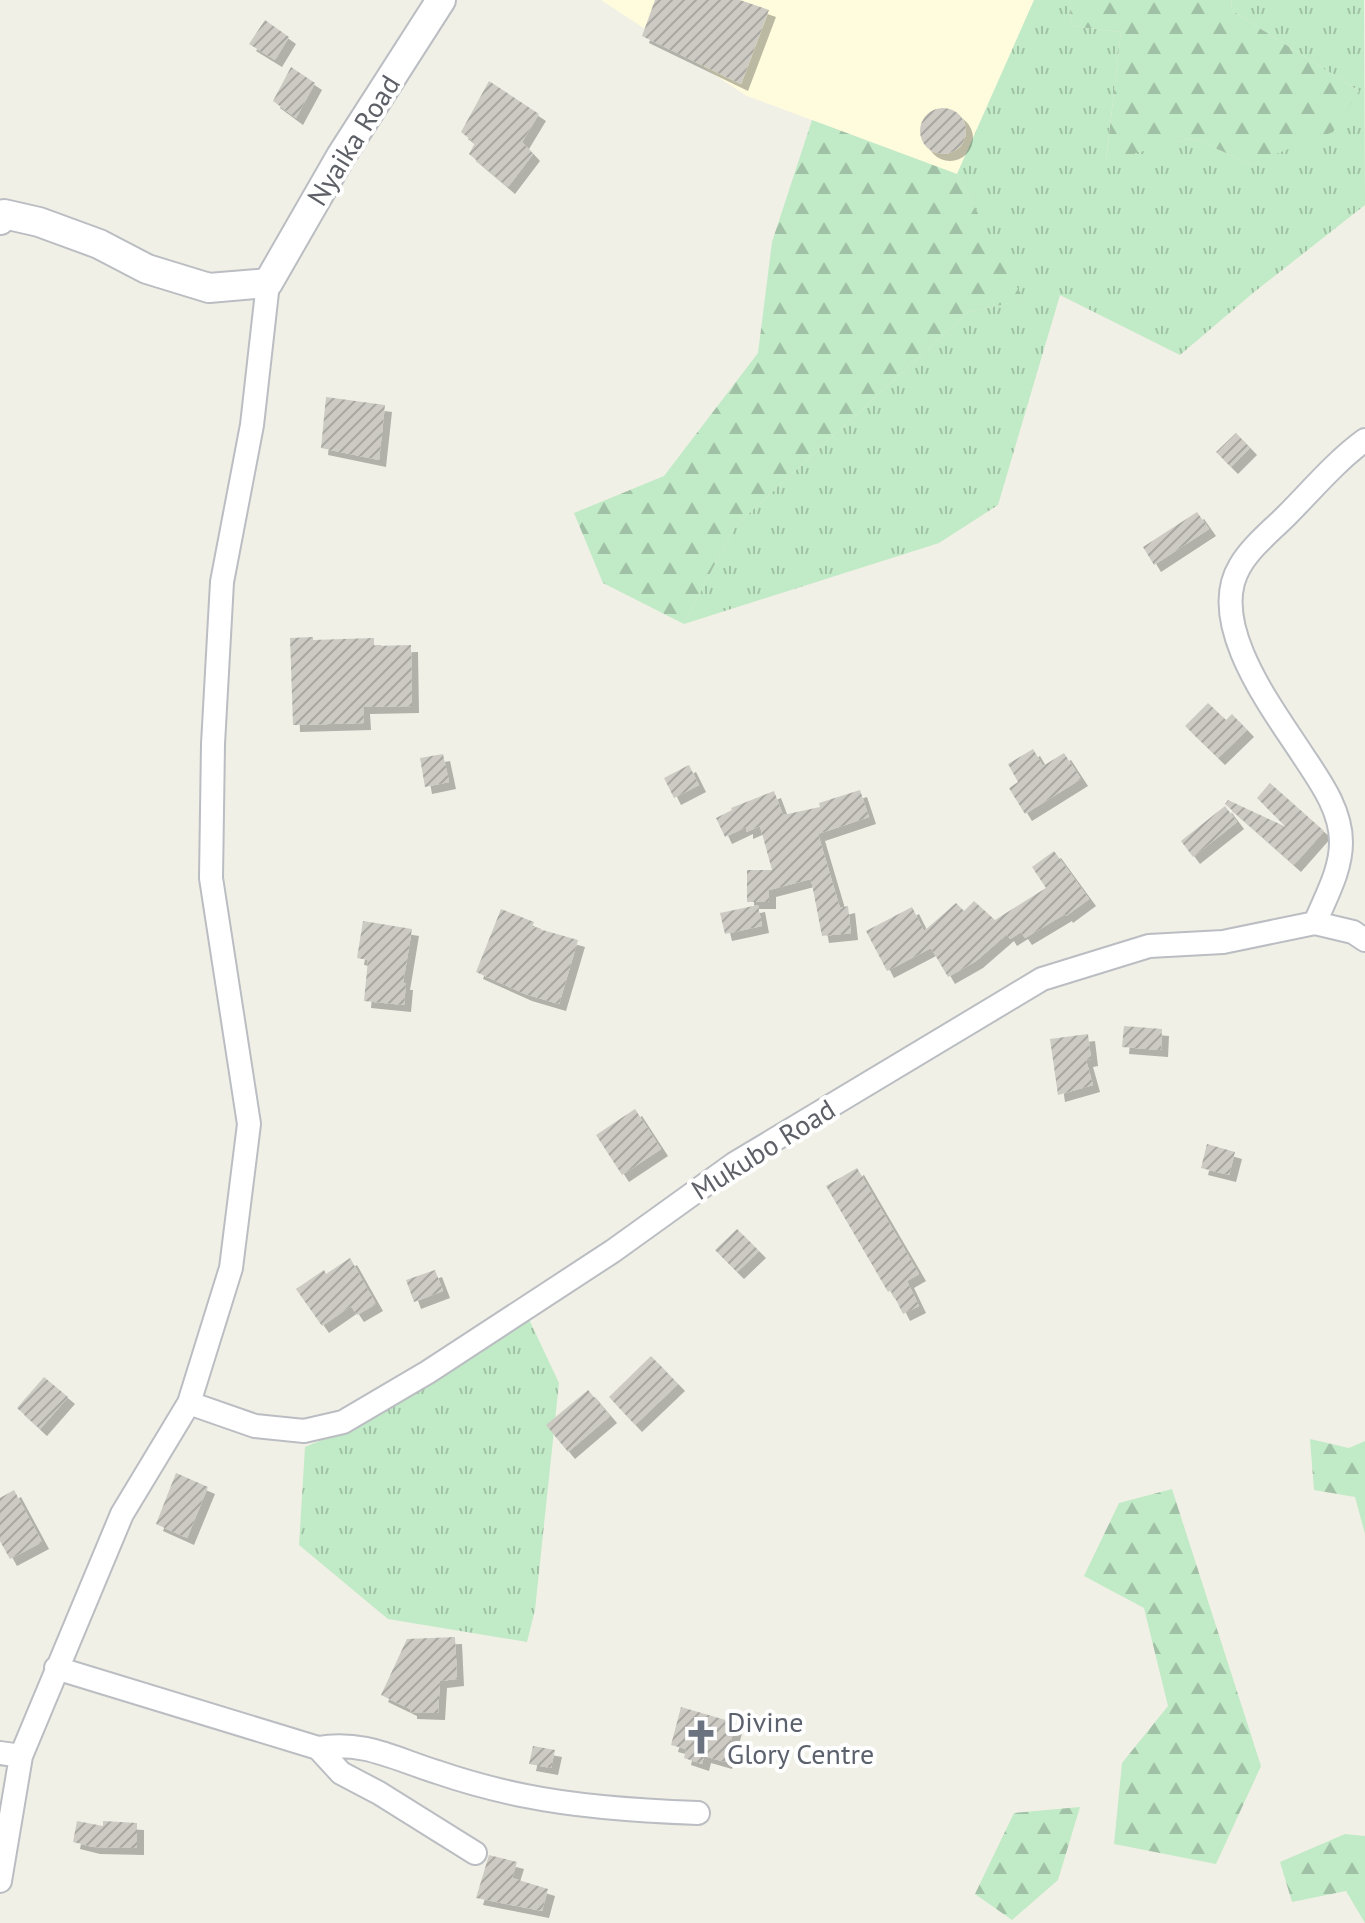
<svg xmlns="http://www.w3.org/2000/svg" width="1365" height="1923" viewBox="0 0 1365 1923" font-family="'PT Sans',sans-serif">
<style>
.commercial{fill:#fffcdd}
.grass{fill:url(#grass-tufts)}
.forest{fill:url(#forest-firs)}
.building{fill:url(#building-hatch);filter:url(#shadow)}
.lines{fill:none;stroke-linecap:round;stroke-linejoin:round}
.minor-casing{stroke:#babdc2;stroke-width:26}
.tertiary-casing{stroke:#babdc2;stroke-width:32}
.minor{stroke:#fff;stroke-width:22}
.tertiary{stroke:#fff;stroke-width:28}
.labels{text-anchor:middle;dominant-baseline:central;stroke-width:8;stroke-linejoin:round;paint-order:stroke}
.street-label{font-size:28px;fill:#5d6067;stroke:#fff}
.worship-label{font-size:28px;fill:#5b616d;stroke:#fff;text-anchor:start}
</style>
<defs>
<pattern id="grass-tufts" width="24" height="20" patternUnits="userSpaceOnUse" patternTransform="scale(2)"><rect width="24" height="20" fill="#c1eac6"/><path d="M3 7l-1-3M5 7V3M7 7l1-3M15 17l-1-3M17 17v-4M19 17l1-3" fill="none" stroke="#a0c1a5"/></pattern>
<pattern id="forest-firs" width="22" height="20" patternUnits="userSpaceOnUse" patternTransform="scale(2)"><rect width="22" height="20" fill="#c1eac6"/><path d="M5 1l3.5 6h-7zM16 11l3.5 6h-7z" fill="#a0c1a5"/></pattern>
<pattern id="building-hatch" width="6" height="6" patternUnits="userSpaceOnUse" patternTransform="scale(2)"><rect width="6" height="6" fill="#cccac3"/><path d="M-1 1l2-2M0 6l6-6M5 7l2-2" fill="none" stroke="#a9a7a2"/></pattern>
<filter id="shadow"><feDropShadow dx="7" dy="7" stdDeviation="0" flood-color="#0004"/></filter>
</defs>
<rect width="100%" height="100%" fill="#f1f0e6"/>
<!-- commercial -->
<path class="commercial" d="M601,0H1034L957,174L747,96Z"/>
<!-- grass -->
<path class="grass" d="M1034,0H1070L1071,26L1121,32L1106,160L1193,138L1250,164L1359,91L1231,10L1232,0H1364L1365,205L1253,293L1180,355L1060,295L998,505L939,543L684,624L734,527L968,312L1023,300L957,174Z
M527,1315L559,1383L535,1610L527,1642L388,1619L299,1545L305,1447L348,1429Z"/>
<!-- forest -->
<path class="forest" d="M1070,0H1232L1231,10L1359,91L1333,132L1250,164L1193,138L1106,161L1121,32L1071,26Z
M812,120L957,174L1024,300L968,312L734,527L684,624L603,583L574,513L664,476L758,353L772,242Z
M1310,1439L1349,1448L1365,1441V1534L1355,1497L1314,1490Z
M1172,1489L1261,1766L1216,1864L1114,1844L1122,1763L1168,1706L1144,1608L1084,1576L1119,1503Z
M1080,1807L1058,1880L1012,1920L975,1894L1014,1813Z
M1345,1834L1365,1836V1923L1346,1891L1292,1902L1280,1862Z"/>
<!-- building -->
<path class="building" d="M655,0H740L769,10L741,84L642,36Z
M265,20L289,37L275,60L249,44Z
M291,67L315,83L296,118L273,101Z
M489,81L539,114L522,142L533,154L508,187L469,154L475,143L461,132Z
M920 131a23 23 0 1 1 46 0a23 23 0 1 1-46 0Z
M326,397L385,405L379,460L321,448Z
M1236,433L1250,448L1231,467L1216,452Z
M1197,512L1209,529L1154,565L1143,547Z
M313,637V640L374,638V646L411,645L412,706L363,707L364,723L293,725L290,638Z
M1208,703L1226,720L1232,714L1247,730L1218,758L1185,726Z
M1033,749L1043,766L1064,753L1081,779L1025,814L1009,788L1018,782L1008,764Z
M443,754L449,782L425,787L420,758Z
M689,765L699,785L674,798L664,778Z
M1270,783L1324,831L1294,865L1225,804L1228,800L1286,827L1257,798Z
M860,790L869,817L818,834L840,908L848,906L851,933L822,936L811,879L769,890V902H747V870H772L760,826L746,832V827L725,837L716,818L732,810L731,808L774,791L783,815L820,807L819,803Z
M1225,806L1237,822L1193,857L1181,841Z
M1054,851L1089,899L1066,916L1065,914L1025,938L1021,932L1010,939L1007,934L976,961L948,977L931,948L887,971L866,931L912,907L924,931L956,903L964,911L974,901L995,920L1046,888L1032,867Z
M758,905L762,926L725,934L720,913Z
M501,909L534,922L532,927L578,940L559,1004L525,994L476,972Z
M363,921L412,929L403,983H406L404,1005L364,1001L368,960L357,958Z
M1124,1026L1162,1029L1161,1050L1122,1047Z
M1088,1034L1091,1059L1086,1060L1093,1085L1058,1095L1050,1039Z
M635,1109L661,1149L622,1175L596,1135Z
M1207,1144L1235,1152L1229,1175L1201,1168Z
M857,1168L919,1274L907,1281L919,1306L903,1314L891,1290L888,1292L826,1186Z
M737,1229L759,1251L737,1272L715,1250Z
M350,1258L376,1304L357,1315L351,1306L322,1326L296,1289L324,1270L326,1274Z
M435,1270L443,1291L414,1302L406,1280Z
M651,1356L678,1384L635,1425L609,1397Z
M44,1377L68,1397L40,1429L17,1408Z
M588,1390L610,1416L568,1452L546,1425Z
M176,1473L208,1487L187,1538L156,1524Z
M14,1490L42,1542L10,1559L0,1541V1498Z
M455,1637L457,1679L440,1681L438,1713L410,1712V1709L381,1695L407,1639Z
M681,1707L736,1723L725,1762L704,1756L702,1764L684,1758L686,1749L671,1745Z
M533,1746L555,1750L551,1768L529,1764Z
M77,1821L103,1826V1821L137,1823V1848L93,1847L73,1842Z
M489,1855L517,1862L512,1878L548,1889L542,1911L476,1898Z"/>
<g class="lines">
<!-- minor casing -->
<g class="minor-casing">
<path id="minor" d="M1315,923C1326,896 1341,871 1341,842C1341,809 1319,780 1302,754C1272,708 1206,622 1240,566C1251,547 1270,532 1286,516C1311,491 1336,461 1365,440
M189,1403L255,1426L304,1431L343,1422L428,1372L613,1251L734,1164L1042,979L1149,946L1223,942L1315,923L1353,932L1365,940
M56,1668L318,1748C363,1740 395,1759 437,1772C466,1782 496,1790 526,1796C580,1807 642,1811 698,1813
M318,1748L341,1773L379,1793L475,1853
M0,1753L21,1756
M0,1881L21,1756L122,1514L189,1403L231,1268L249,1124L211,878L213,744L222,582L252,425L268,283"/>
</g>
<!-- tertiary casing -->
<g class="tertiary-casing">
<path id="tertiary" d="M0,220L4,214L39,222L99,244L147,269L209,288L268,283L341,156L441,0"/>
</g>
<!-- minor -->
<use href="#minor" class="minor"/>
<!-- tertiary -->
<use href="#tertiary" class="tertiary"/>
</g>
<!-- icons -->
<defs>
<g id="church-bare" transform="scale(2.76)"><path d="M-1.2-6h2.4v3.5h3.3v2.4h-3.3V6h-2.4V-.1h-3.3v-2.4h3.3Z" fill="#6b7280" stroke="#fff" stroke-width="2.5" paint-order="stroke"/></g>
</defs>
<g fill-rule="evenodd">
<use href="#church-bare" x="701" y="1737"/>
</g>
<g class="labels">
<!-- street labels -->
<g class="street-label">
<text transform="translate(353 140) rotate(-58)">Nyaika Road</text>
<text transform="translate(763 1149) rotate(-32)">Mukubo Road</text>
</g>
<!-- worship labels -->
<g class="worship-label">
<text x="727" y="1721">Divine<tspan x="727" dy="32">Glory Centre</tspan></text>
</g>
</g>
</svg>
